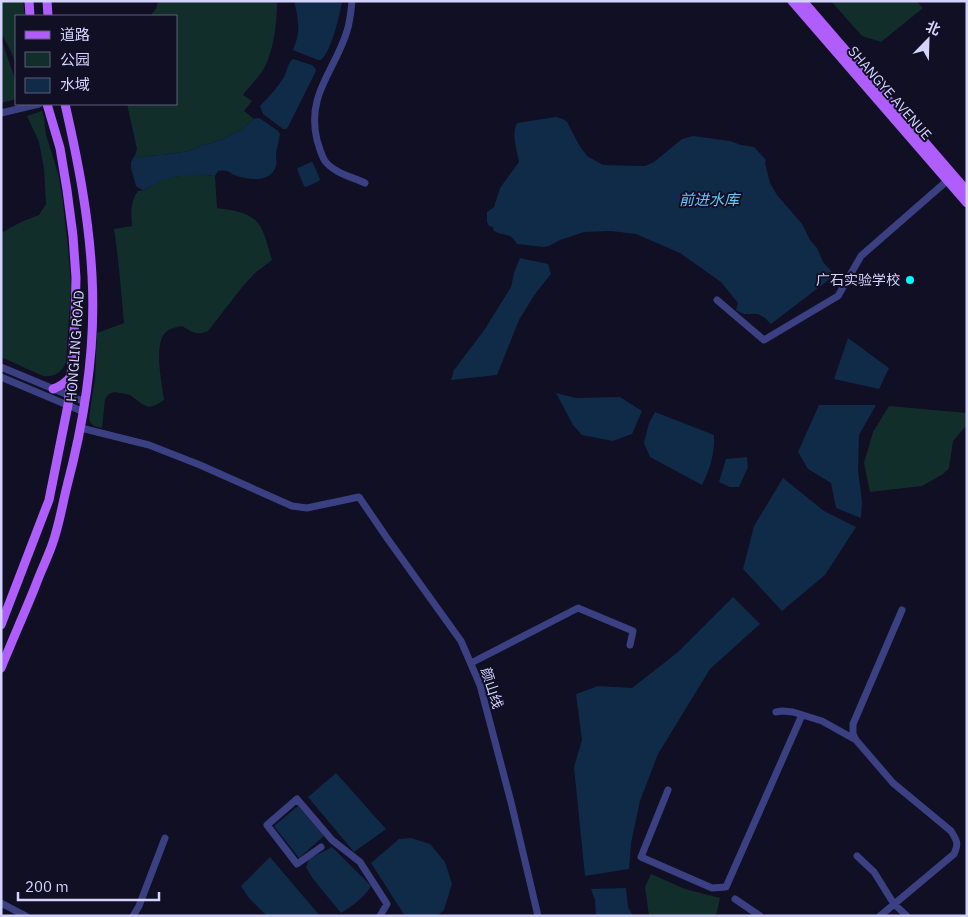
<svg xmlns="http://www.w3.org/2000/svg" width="968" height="917" viewBox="0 0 968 917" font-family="'IBM Plex Sans','Noto Sans SC',sans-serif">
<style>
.green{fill:#122e2a}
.water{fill:#0f2b48}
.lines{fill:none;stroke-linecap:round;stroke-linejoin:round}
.minor{stroke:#3b4082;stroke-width:7}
.major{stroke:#af5dfc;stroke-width:9}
.poi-dot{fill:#05f8f6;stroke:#100f24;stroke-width:2}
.labels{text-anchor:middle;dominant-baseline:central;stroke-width:4;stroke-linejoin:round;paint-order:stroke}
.street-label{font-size:14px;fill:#d3d3fe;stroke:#100f24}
.poi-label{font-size:14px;fill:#d3d3fe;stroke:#100f24;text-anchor:end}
.water-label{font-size:15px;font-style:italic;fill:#63c6fc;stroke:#100f24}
</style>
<rect width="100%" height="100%" fill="#100f24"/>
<!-- green -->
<path class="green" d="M1,1H23L25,16H16V66L13,56L1,32Z
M158,1H277C277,22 274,52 263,70C257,79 249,87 243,95L252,101L244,111L254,119L241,130L236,132L224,139L200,146L189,151L163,155H158L139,158L135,155L137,149L127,104H176V16H150L156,9Z
M831,1H916L923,8L881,42L862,36Z
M1,38L16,82V99L1,103Z
M42,111L44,117L46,135L58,173L62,195L68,248L71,286L66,362C62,373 54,377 43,376L1,357V233L21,222L39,215L46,204L44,169L39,142L27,116Z
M196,174L215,176L217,208C231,210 252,212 260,226C265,233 269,251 272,260L255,273L243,286L208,331C196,336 192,332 182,326C175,327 168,329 164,334C154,349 162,383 164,400L156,405L149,407L142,404L130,395L121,393L114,392L109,394L105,399L102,428C95,427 90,425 89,418L95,378L97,333L124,323C121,292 119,260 114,229L132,226C131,213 130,202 138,191L145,190L156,183L166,179L183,175Z
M889,406L967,413V425L953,441L949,468L943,474L922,486L870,492L864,463L873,432Z
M651,874L685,889L720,898L716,916H649L645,887Z"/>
<!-- water -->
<path class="water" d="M294,1H342C340,15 331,52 321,60H318L293,50C294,46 296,43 297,38C300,28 297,11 294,1Z
M293,59L312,65L315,68L316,71L288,127L286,129H283L263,114L260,106C269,97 277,88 284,77C287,71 288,62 293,59Z
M556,117L563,119L567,122L579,145L587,156L603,165L645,166L654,162L682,139L693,136L730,141L741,145L754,147L766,160L765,163L770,183L777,195L802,224L810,240L817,248L823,262L832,272L831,278L771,324L765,318L758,314H744L736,310L738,303L721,282L680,253L636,234L611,231L584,232L560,240L549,246L544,247L517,244C509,231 505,237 494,231L493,227L489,226L487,222V212L494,207L500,188L519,162C517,150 511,134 517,123Z
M258,118L261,119L278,131L280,134C279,141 277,147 276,154C276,158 277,162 276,166C271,183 250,180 237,176C228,173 230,169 218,171L215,176C188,173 168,175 145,190H142L136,186L131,168V162L135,155L139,158L158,155H163L189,151L200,146L224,139L236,132L241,130L254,119Z
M311,162L313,163L320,179L319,181L306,187L304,186L297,169L298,168Z
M520,258L548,264L551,274L535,294L519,320L497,375L451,380L454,370L485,329L511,287L514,273Z
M848,338L889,368L879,389L834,379Z
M556,393L576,398L620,397L642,411L632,434L613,441L582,435L573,425Z
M819,405H876L859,435L858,470L862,502L861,518L836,508L831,483L808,469L798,452Z
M655,412L714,435C715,453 710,470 702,485L650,457L644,443L649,423Z
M747,457L748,467L739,487H730L719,482L726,459Z
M783,478L824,511L856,527L825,575L782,611L743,569L754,526Z
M733,597L760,624L710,669L658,754L640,801L631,843L629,869L585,876L574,767L582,740L576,694L598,686L632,688L678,652Z
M336,773L386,829L354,852L308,797Z
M298,806L324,836L299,858L274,826Z
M411,838L430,844L445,862L452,884L444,910L437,916H405L371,863L399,839Z
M332,847L371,886C365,897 352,906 341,913L313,879L306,867L309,859Z
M270,857L320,916H267L249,898L241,886Z
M626,888L628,907L633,916H596L595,900L591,889Z"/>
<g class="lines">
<!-- minor -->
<path class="minor" d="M352,1C351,11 350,22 347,31C335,71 306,94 317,140C319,146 321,155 325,161C334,173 352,177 365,183
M1,113L39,104
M717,300L764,340L838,296L861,256L948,180
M1,367L85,402
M1,377L84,412
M81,428L149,445L200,465L292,506L307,508L359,497L387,538L461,641L480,685L511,802L538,916
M471,663L578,608L633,631L630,645
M776,712L782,711L793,712L822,721L856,740L893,783L951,831C957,841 959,843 954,854L880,916
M856,740L853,734V724L902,610
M668,790L641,857L712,888L726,887L802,715
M321,847L297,864L267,825L297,799L332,840L360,862L387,904L380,916
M857,856L874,872L894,904L907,916
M735,899L760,916
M1,903L26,916
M133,916L139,906L165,838"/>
<!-- major -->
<path class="major" d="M29,1L30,16
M47,1L48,16
M792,1L967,203
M803,1L967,191
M53,389C61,386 66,383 71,376
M1,625L49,500L68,405L71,376L75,318L76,278L73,236L67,190L60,148L47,104
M1,668C12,641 24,614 35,587C40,573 47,559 52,545C59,526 62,506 67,486C85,418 96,347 92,276C89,217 78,161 65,104"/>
</g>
<!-- markers -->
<circle class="poi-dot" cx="910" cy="280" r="5"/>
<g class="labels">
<!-- street labels -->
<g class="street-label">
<text transform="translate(890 93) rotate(49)">SHANGYE AVENUE</text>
<text transform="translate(75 346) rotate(-86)">HONGLING ROAD</text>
<text transform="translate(492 688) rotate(72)">颜山线</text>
</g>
<!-- poi labels -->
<g class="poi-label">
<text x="900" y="280">广石实验学校</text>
</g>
<!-- water labels -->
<g class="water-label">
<text x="709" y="199">前进水库</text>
</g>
</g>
<!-- border -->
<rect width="968" height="917" fill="none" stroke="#d3d3fe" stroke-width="5"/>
<!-- legend -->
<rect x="15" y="15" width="162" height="90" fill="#100f24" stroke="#5e5d7b"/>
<rect x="25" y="31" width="25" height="8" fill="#af5dfc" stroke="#5e5d7b"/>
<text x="60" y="40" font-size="15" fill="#d3d3fe">道路</text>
<rect x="25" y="52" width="25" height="15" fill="#122e2a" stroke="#5e5d7b"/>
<text x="60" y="65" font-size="15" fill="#d3d3fe">公园</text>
<rect x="25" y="78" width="25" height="15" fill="#0f2b48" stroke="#5e5d7b"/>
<text x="60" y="90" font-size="15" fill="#d3d3fe">水域</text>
<!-- north arrow -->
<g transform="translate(928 40) rotate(23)" stroke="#100f24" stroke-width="4" paint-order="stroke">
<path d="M0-4L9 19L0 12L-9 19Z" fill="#d3d3fe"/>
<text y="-8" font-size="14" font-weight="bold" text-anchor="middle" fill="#d3d3fe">北</text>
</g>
<!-- scale -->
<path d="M18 892v8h141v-8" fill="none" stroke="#d3d3fe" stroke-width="2.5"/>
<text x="25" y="892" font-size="15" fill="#d3d3fe" stroke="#100f24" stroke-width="4" paint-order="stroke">200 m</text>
</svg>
